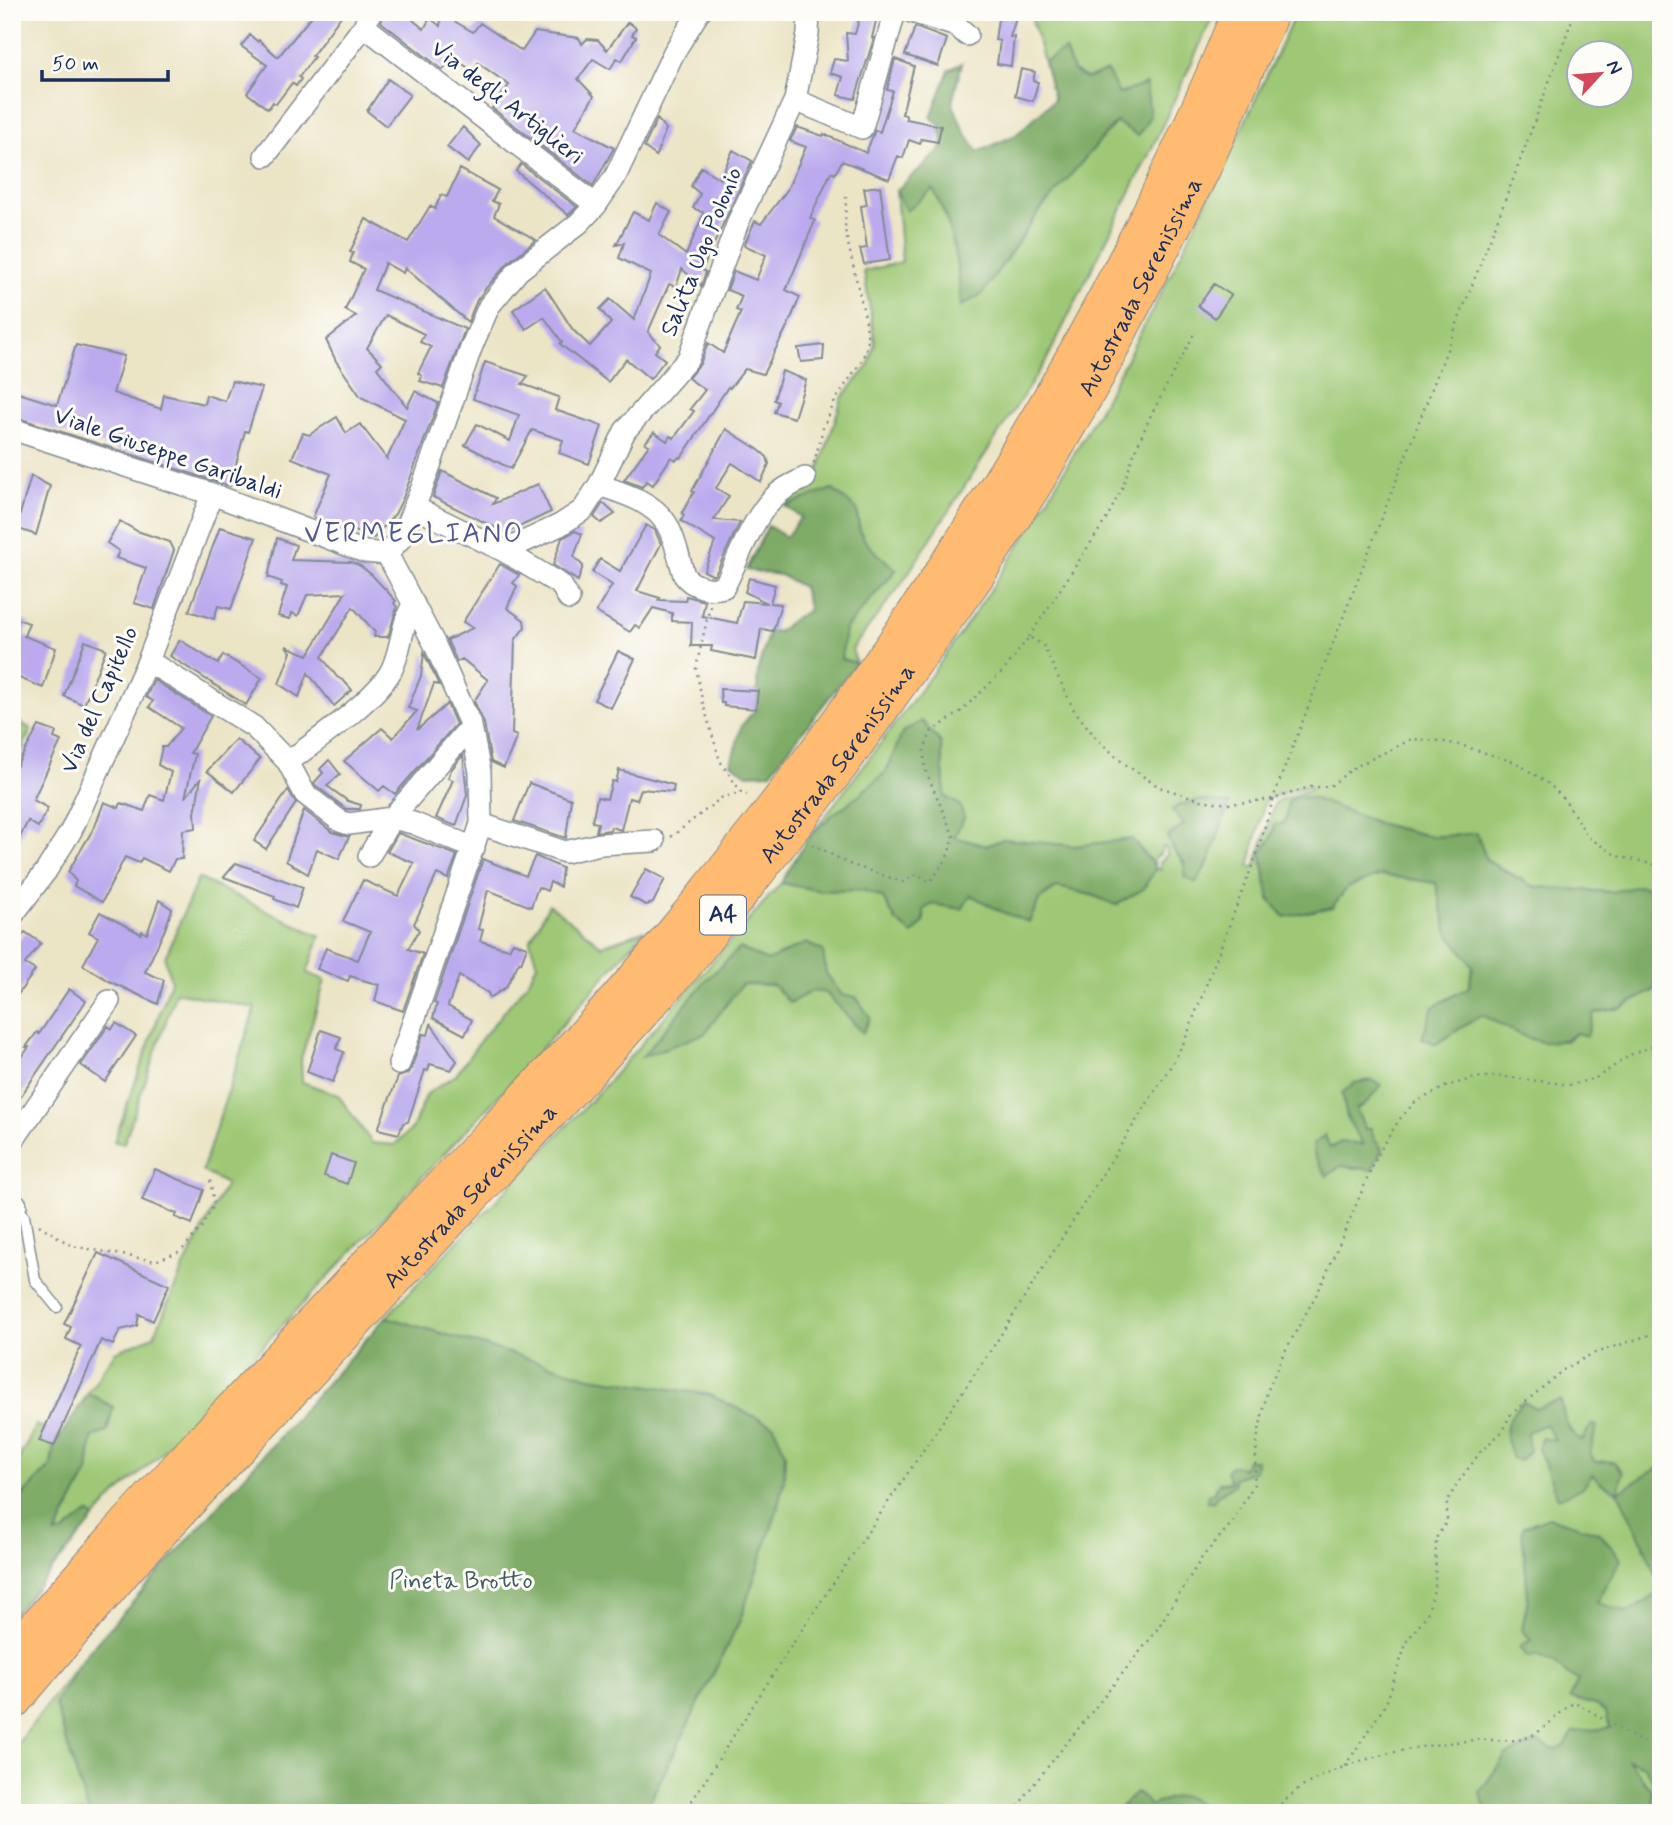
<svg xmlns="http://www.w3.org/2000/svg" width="1673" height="1825" viewBox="0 0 1673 1825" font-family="Mynerve,sans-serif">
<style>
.green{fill:#9ec875;stroke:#5c7c6a;stroke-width:2;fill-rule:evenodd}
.forest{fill:#7eac66;stroke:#4c6e62;stroke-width:2}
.building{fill:#bbabee}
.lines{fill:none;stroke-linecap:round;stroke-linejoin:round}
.service-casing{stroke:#838a92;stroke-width:13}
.minor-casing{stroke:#838a92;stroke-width:24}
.motorway-casing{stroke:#838a92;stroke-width:39}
.path{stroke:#838a92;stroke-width:2.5;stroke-dasharray:2 5;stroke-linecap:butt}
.service{stroke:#fff;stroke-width:10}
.minor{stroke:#fff;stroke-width:21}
.motorway{stroke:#ffbb71;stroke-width:37}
.labels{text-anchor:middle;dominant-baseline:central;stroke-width:6;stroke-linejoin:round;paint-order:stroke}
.shield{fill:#fdfcf7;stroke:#5f6c8c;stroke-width:2}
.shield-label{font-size:23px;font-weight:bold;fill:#1b2f5e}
.street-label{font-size:24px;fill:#1b2f5e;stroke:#fdfcf7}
.park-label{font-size:24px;fill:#425d65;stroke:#fdfcf7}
.quarter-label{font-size:28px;letter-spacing:2px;fill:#535a90;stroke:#fdfcf7}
</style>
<rect width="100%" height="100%" fill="#fdfcf7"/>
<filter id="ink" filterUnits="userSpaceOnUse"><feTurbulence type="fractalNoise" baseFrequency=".0143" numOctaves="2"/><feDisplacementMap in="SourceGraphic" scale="14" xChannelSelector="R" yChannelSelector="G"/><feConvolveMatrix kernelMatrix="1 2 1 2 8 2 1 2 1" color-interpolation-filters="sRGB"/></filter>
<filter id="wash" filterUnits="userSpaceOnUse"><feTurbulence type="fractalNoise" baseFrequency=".00686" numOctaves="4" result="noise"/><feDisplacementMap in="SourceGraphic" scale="28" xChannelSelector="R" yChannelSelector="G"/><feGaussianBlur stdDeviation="1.57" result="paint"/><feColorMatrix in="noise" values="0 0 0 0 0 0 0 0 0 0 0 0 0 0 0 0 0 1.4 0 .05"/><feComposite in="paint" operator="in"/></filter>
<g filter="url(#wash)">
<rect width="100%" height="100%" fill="#ebe4c5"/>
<!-- green -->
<path class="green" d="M1030,12H1215L1151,150L1047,359L900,586L852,649L856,663L841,659L845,629L896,570C873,547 858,546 857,509L785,506L818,474L842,398L868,367L875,343L864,271L902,262L896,191L906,210L933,188C953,225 958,264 961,306L982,294L1038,213L1116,122L1119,94L1073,71L1065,50L1044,62Z
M1296,12H1661V889L1640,886L1611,892L1535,887L1487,861L1476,834L1433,837L1380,824L1312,798L1297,797L1288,802L1286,818L1283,824L1275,825L1263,867L1270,900L1332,907L1348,887L1381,875L1436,882L1447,931L1473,965L1469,987L1433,1007L1436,1044L1481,1015L1504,1024L1528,1039L1566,1041L1576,1033L1593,1013L1621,1008L1654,990L1661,969V1813H644L740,1620L776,1514L784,1480L710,1395L590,1377L386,1317L609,1081L781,883L822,891L863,890L883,898L896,921L933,904L962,909L971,894L1002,912L1040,899L1058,887L1092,895L1116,905L1143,889L1156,868L1161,870L1160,862L1167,855V848L1163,847L1160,854L1154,859L1155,867L1132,839L1075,846L1004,839L986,846L954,837L960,805L945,797L941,743L922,722L903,732L886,772L853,800L832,815L806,841C885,738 965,635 1033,523C1133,359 1216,187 1296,12ZM1578,52H1620V94H1578ZM1309,786L1310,790L1276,801L1255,867H1249L1265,801L1282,793ZM1184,825L1196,883L1167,837Z
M12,718L31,729L12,773Z
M198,878L320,936L307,973L325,980L301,1059L302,1082L338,1095L372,1143L394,1145L412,1129L427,1094L456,1075L482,1038L527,984L537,964L530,941L549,904L602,946L645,930L522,1071L161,1454L110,1500L95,1518L88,1513L64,1532L55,1536L88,1472L92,1437L107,1432L113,1407L88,1393L115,1352L154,1336L182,1271L226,1184L202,1171L255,1008L176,992L124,1143L114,1142L171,981L165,958Z
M36,1425L59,1435L54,1446L51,1466L12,1507V1472Z
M82,1659L55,1705L87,1808L90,1813H12V1751Z"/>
<!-- forest -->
<path class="forest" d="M1065,50L1073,71L1086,79L1107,71L1119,94L1146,84L1150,116L1138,136L1116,122L1038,213L982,294L961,306C958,265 954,226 933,189L906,211L896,191L943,147L941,126L931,117L949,70L962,63L952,102L964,131L978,152L1016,135L1054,100L1044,62Z
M832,489L857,509C858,546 873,547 896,570L845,629L841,659L856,663L770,773L747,774L731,763L742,725L756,709L758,670L769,630L778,632L792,620L809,610L803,587L780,575L746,570L768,526L786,537L801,517L785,506Z
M922,721L941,743L945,797L960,805L964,818L954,837L986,846L1004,839L1075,846L1132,839L1156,868L1143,889L1116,905L1092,895L1057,887L1040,899L1029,922L1002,912L971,895L962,909L933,904L924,909V922L912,934L896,921L883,898L863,890L822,891L781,883L806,841L832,815L853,800L886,772L903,732Z
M1297,797L1312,798L1380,824L1433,837L1477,833L1487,861L1535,887L1611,892L1640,886L1661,889V969L1654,990L1621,1008L1594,1013L1587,1036L1576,1033C1542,1057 1513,1028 1481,1015L1436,1044L1422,1038L1433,1007L1469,987L1473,966L1447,931L1436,883L1381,875L1348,887L1332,907L1285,917L1270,900L1261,853L1272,837L1275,824H1283L1286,818L1288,802Z
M1201,800L1229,804L1209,861L1196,883L1184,877L1185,863L1175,852L1167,837L1184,825L1172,810L1179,805Z
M806,943L823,951L826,973L842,995L856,997L870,1017L863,1033L826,993L812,991L790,1003L773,985L742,984L704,1034L642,1057L707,979L740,948L767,961Z
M1372,1080L1381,1085L1365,1105L1356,1109L1365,1129L1371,1128L1374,1139L1382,1149L1372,1170L1341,1166L1327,1176L1315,1157L1313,1144L1325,1135L1330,1148L1341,1142L1363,1145L1347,1118L1342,1093L1355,1083Z
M386,1317L590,1377L710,1395L774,1426L785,1453L784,1480L776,1514L740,1620L644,1813H90L87,1808L55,1704L82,1659Z
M88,1393L113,1407L107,1432L92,1437L88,1472L55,1535L64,1532L88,1513L95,1518L12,1617V1507L51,1466L54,1446Z
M1561,1400C1563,1415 1567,1434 1582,1440L1592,1424L1597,1426L1590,1452L1594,1461L1614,1462L1623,1472L1618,1492L1661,1466V1589L1645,1548L1618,1492L1602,1484L1592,1475L1582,1488L1558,1498L1538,1448L1541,1438L1555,1440L1545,1424L1527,1432L1529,1451L1520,1461L1512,1459C1503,1430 1501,1424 1523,1402L1536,1408Z
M1247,1460H1256L1255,1471L1234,1478V1485L1216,1496L1214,1501L1207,1502L1208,1495L1214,1492L1219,1483L1231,1482L1226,1471L1231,1466H1239L1243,1469Z
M1549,1517L1600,1533L1621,1559L1597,1603L1629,1612L1661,1591V1749L1654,1752L1661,1755V1782L1654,1783L1644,1766L1628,1760L1652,1790L1654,1813H1487L1480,1792L1506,1755L1537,1742L1554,1750L1564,1747L1573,1732L1610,1728L1606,1712L1595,1705L1570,1698L1578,1680C1567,1678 1563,1668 1554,1663C1548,1660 1544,1660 1538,1655L1527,1657L1520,1646L1531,1640L1522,1630L1528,1598L1522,1527Z
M1136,1792L1151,1806C1177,1793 1188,1791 1210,1813H1115Z"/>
<g id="blocks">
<!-- building -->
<path class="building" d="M315,12H344L312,56L314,57L299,77L301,79L296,86L292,83L276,104L273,102L268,109L247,93L267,65L241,46L250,35L258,42L259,40L278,57Z
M384,12H403L424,29L430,18L440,26L442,14L473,32L480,23L522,51L535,32L579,38L582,44L587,39L598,40L607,50L628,22L636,28L632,35L636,37L622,61L617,58L610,69L593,59L578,79L594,96L575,128L614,148L593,186L492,108L509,85L478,63L473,71L452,57L443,70L381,22Z
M861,12H878L872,38H874L855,99L838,95L843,77L830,73L834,59L848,61L846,33L855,34Z
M999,12H1018L1010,37H1014L1011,66L997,64L1000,41L995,40Z
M915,27L947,39L938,66L905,55Z
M895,59L914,66L902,114L906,115V119L941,126L938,142L921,139L920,144L909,140L903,158L898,156L889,179L842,161L835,174L831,172L810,218L815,221L786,290L800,297L789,323L763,374L745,369L730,388L728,387L681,458L679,457L676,460L671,457L653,485L647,481L642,487L624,480L649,445L645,443L654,432L667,441L670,436L674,438L694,411L690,409L705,390L688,378L700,364L708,343L723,353L741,312L736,310L742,296L727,290L734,271L756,280L766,255L744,245L755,221L761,224L787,190L806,147L790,141L797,127L823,136L824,134L866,153L875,130L880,132L893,91L887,90Z
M1021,69L1035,72L1033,81L1038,82L1033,101L1015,96Z
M388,79L410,95L386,126L367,111Z
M657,119L666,129L656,156L644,147Z
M463,127L481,145L468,163L447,147Z
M733,150L752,161L702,270L706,272L701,286L682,269L676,287L669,284L648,332L660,345L655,352L665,360L650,379L626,359L608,382L560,344L562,342L544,317L526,329L513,310L545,287L573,330L590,346L611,323L600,309L610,299L634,320L651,274L619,258L624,243L616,245L633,212L649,220L657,203L671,212L659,235L686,255L704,213L693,208L700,194L691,186L701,167L720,179Z
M521,164L577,207L568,215L516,171Z
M460,169L498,190L492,201L499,204L494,216L536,240L510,261L486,288L477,300L468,322L405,268L403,273L385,263L374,290L465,329L443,388L420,381L422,376L418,373L431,347L420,342L424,334L386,315L367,348L382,363L377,368L407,407L415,391L438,403L403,498L395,514L374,538L313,517L331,474L292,458L303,433L309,435L337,417L346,433L360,424L387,459L405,419L361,397L336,361L326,340L356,316L345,310L364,269L350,262L353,253L350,252L366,219L408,242L430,206L435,209L441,195L447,197Z
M880,186L890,260L864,264L860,249L867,248L861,206L867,205L864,188Z
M1214,284L1231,295L1215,318L1198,306Z
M76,345L124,356L113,393L161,409L164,395L204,404L206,395L225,401L232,381L262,388L248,432L245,431L230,486L12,416V391L57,405Z
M824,345L823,360L801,362L798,348Z
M485,362L528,376L522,384L559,397L555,410L602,426L589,464L559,453L563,440L532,430L511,469L465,445L477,424L510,441L519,415L473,399Z
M782,371L806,380L794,418L774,412L778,402L774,400Z
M726,429L759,450L767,457L769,464L761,482L732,463L716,488L729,496L714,520L740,522L715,575H712L704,571L715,542L681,521L684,515L682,513L694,492L692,491Z
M442,471L496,498L493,504L538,484L551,512L506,533L433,497Z
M31,476L50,486L36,535L16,528Z
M603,503L615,514L601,523L594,517Z
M120,521L137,531L170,542L174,550L154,609L134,603L146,568L116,558L119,551L107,543Z
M646,525L655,530L661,544L637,591L660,598L658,600L685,601L686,596L705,601L702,616L737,623L743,601L767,603L745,592L749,578L775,585L770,603L781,604L773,631L761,629L756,660L711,651L712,646H691L692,622L672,621V613L653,608L640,628L635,625L630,632L596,612L612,585L592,572L600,559L620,571Z
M220,527L256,538L231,609L218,606L214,619L189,611Z
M575,531L582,534L574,557L583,566L578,581L553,565L562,538Z
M277,538L296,545L291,560L351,562L359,565L372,575L396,601L394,603L397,607L388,637H374L375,632L353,607L322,657L337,677L344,681L352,690L334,706L308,673L299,697L279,684L291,652L286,646L308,655L345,593L307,595L298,616L292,613L290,619L278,616L287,587L281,585L282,582L268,577Z
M500,564L519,575L513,583L517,586L507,608L524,620L525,627L515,640L512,734L517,736L504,768L491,762L484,723L474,701L488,680L462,659L457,662L447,640L473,628L463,622Z
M12,617L29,623L24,636L56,648L43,688L12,675Z
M180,640L218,664L223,655L262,678L246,705L170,656Z
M85,641L106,649L84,705L64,696Z
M618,651L635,659L611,708L594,700Z
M424,653L439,685L434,684L417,730L447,704L456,724L395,794L384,786L379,791L344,761L382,728L393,738L417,711L408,708L421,676Z
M154,680L211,716L190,753L195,754L185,798L201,778L195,813L196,828L183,830L182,859H175L169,871L142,858L139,863L125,857L102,902L74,886L76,881L68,872L95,826L104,802L119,808L121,803L144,811L150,795L164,800L171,772L158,765L162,747H166L181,728L149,707L153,701L146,697Z
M720,689L758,691L756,709L724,706V703H721Z
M39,726L56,732L54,738L61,741L33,800L48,808L38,827L28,821L12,853V774Z
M236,739L260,759L234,792L207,771Z
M463,755L467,795L456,826L436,818L453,780L448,778L451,770Z
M329,760L340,774L327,786L348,801L361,805L360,809H346L315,785L314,783L323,773L320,769Z
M619,770L674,785L673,792L641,789L637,800L629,798L621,830L611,827L610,830L596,832L598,823L592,822L597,797L607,799L612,781L616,782Z
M529,783L571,799L566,838L514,821Z
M288,790L296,803L266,849L254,841Z
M304,810L332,832L349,837L339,859L317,849L308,874L286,861Z
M398,833L457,855L448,879L437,874L414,924L419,930L408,949L423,954L403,1011L375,1001L379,985L350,976L348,981L317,969L326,948L358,960L370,932L343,921L363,880L398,896L414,863L387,852Z
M535,856L562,868L560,887L550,882L547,891L538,887L531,907L488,890L478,929L483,930L480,941L509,949L513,942L527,947L521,963L519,962L506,987L490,998L488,993L459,976L448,1006L472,1020L465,1035L433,1018L437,1004L434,1003L483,859L526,876Z
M236,863L303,887L296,908L274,899L275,896L224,877Z
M646,869L665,879L653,903L646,905L630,897Z
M159,900L172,909L165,929L145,972L164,980L158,1004L111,982L83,965L98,937L89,932L100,912L141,934L142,931L147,934Z
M25,932L41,943L25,964L35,970L12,1003V950Z
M69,989L86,1001L12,1109V1071L29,1047H26L37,1032L39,1034Z
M116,1023L136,1036L105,1082L81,1065L108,1026L112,1029Z
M431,1024L457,1061L451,1070L430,1064L428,1071L425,1070L408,1122L403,1123L399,1134L378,1129L398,1077L407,1074L411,1069L423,1034L428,1035Z
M321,1030L341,1037L336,1049L344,1052L333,1082L307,1072Z
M331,1155L354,1163L347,1184L324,1176Z
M155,1169L204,1190L192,1224L175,1217L177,1214L142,1200Z
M98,1253L169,1285L153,1321L139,1314L137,1326L120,1330L113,1345L101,1340L54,1446L39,1441L81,1346L66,1339L71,1327L64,1324Z"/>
</g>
</g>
<g filter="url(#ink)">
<use href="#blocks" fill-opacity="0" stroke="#838a92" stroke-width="2"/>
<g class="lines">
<!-- service casing -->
<g class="service-casing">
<path id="service" d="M16,1205L24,1216L35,1280L57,1307"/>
</g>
<!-- minor casing -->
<g class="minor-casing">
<path id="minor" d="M371,12L364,26L596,205
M809,12L808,34L795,100L862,128L895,12
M912,12L957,26L967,35
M265,156L364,26
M12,429L212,494L365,552L387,554
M599,485C622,493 652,501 666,523C675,537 679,559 684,575C692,587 711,591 724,587C739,558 750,523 772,499C781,489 793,484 805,478
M414,507L504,551L561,585L569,599
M504,551L560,525L583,510L599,485L625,431L688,359L738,222L795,100
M387,554L401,538L422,488L471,348L489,306L518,271L579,223L596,205L615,177L674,52L699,12
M387,554L434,643L471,726L480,772L481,824L399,1064
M148,661L254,727L288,762L305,794L340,821L349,824L392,818L413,823L474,848
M288,762C316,741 375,700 391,671C402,650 401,622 414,604
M481,824L565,852L600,844L654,841
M369,856L392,818L471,726
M12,916L46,871L71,831L148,661L212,494
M12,1142L109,1001
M12,1203L16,1205"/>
</g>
<!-- motorway casing -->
<g class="motorway-casing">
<g id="motorway">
<path d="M12,1656C152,1493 300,1338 447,1182C521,1104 597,1027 665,945C900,664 1103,353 1241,12"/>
<path id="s1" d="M12,1701L125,1568L591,1067L684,964L841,763L975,576L1037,478L1096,375L1202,168L1270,12"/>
</g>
</g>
<!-- path -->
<path class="path" d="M814,463L823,428L836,399L862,360L868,344L866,322L845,230L846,197
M710,606L696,668L702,700L720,761L741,792L747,795
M1029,637L1107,518L1122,488L1135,451L1150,417L1194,334
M671,837L721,798L741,792
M812,844L849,864L903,882L917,874L930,882L946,860L954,837L925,769L924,750L931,732L959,713L1005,669L1029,637L1043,645L1074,710L1096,738L1122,762L1159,787L1201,800L1229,804L1273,799L1310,787H1329L1353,768L1412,739L1440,741L1464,746L1517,763L1549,784L1565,800L1588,837L1617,856L1661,866
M39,1225L72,1246L155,1261L181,1251L201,1228L214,1205L210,1179
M1345,1766L1386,1704L1407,1641L1427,1614L1435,1587L1436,1538L1447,1521V1502L1457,1484L1481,1451L1504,1430L1509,1416L1563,1370L1592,1354L1661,1331
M684,1813L799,1634L997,1341L1172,1064L1185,1040L1256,856L1276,790L1511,185L1575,12
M1015,1813L1026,1794L1154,1634L1203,1556L1232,1523L1254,1484L1257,1440L1267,1392L1283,1355L1321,1286L1378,1154L1399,1120L1414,1103L1447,1086L1474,1078L1497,1076L1571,1085L1598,1077L1632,1054L1661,1043
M1270,1813C1280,1805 1289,1796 1299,1789C1346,1758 1419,1745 1475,1740C1490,1739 1508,1742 1523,1739C1545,1733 1556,1713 1575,1702L1642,1742L1661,1748"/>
<!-- service -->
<use href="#service" class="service"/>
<!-- minor -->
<use href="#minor" class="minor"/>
<!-- motorway -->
<use href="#motorway" class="motorway"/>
</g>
</g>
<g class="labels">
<!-- shield labels -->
<rect class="shield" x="700" y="895.5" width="46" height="39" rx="5"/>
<g class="shield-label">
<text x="723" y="915">A4</text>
</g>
<!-- street labels -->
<g class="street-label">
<text transform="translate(507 103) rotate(38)">Via degli Artiglieri</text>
<text transform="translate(702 252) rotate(-68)">Salita Ugo Polonio</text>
<text stroke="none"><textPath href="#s1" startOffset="1816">Autostrada Serenissima</textPath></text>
<text transform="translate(168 454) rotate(19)">Viale Giuseppe Garibaldi</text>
<text transform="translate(100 700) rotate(-66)">Via del Capitello</text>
<text stroke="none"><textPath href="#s1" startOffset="1250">Autostrada Serenissima</textPath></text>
<text stroke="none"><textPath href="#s1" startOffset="682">Autostrada Serenissima</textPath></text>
</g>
<!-- park labels -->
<g class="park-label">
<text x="461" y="1581">Pineta Brotto</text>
</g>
<!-- quarter labels -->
<g class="quarter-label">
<text x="414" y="534">VERMEGLIANO</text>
</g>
</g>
<!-- margin -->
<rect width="1673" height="1825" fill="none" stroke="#fdfcf7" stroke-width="42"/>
<!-- north arrow -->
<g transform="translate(1600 74) rotate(64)"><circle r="33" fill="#fdfcf7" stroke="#a3aaba" stroke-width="2"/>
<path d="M0-5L12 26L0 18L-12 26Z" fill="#d1495b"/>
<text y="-10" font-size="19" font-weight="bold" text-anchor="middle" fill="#1b2f5e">N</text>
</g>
<!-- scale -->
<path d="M42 70v10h126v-10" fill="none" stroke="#1b2f5e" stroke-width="3.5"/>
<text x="52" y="70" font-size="21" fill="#1b2f5e" stroke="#fdfcf7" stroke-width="5" paint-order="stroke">50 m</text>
</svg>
